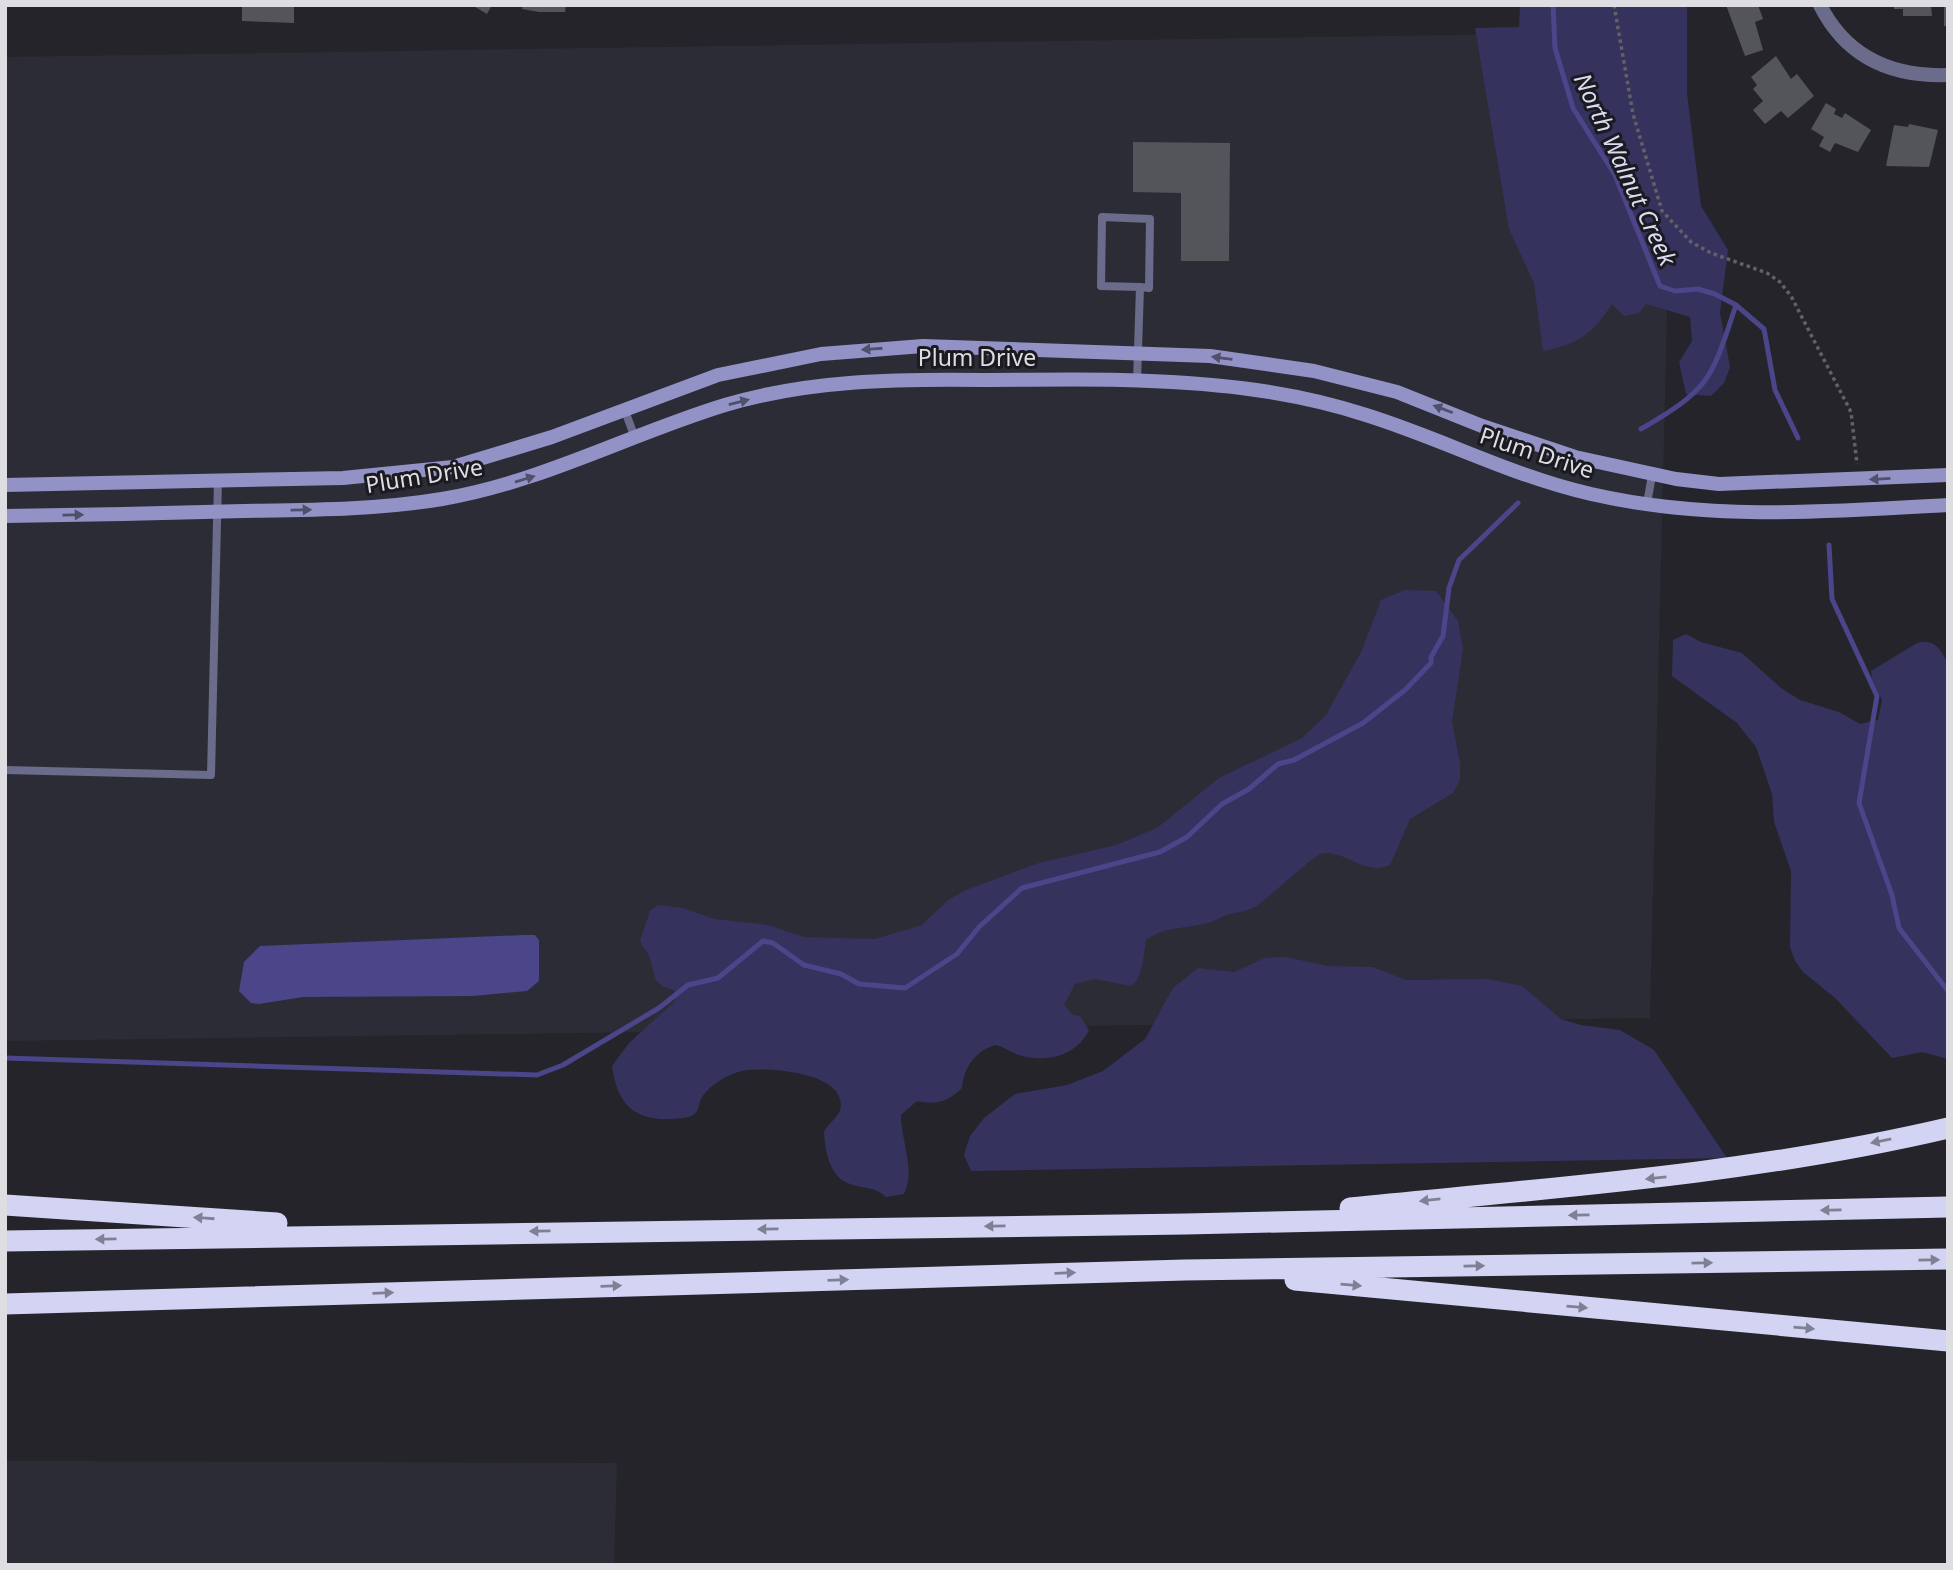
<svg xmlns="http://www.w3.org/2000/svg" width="1953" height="1570" viewBox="0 0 1953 1570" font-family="'Noto Sans',sans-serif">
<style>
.built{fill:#2c2c37}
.green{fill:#35325e}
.water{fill:#4b4589}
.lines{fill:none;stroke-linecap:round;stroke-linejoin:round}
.stream{stroke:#4b4589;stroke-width:5}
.building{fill:#54545b}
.path{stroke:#616166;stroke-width:3.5;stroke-dasharray:3.5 3.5;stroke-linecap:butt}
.lane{stroke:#6b6b8b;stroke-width:8}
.street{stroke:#6b6b8b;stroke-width:14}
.secondary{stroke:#9392c6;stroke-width:14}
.highway{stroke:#d3d3f4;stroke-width:21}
.oneway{fill:#50506b}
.oneway2{fill:#808095}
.labels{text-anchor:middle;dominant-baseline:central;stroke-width:6;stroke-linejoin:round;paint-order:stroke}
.street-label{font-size:23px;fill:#dedee2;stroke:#1a1a20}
.water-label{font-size:24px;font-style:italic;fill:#dbdbf0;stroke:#1a1a20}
</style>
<rect width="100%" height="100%" fill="#24242a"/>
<!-- built -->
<path class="built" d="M1519,34L1669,231L1650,1018L5,1041V57Z
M5,1461L617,1463L614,1565H5Z"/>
<!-- green -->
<path class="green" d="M1520,5H1687V93L1701,206L1728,250L1720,313L1730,367L1724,383L1711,396L1686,394L1679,362L1692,341L1690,317L1646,304L1639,313L1624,316L1612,304C1592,334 1579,344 1543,351L1534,283L1509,229L1475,28L1519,27Z
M1405,590L1436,591L1458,621L1463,649L1452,722L1460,763V780L1453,793L1410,819L1390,865C1365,876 1349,852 1324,853C1313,854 1268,900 1253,908C1245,912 1235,912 1227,915C1220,917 1214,922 1207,923C1186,929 1165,926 1146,940C1143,955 1144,977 1131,986L1095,979L1075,984L1064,1005L1073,1015L1080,1016L1089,1030C1078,1054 1050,1062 1026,1057C1014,1055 1006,1047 995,1045C974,1052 964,1068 962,1088C948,1102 936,1105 917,1101L901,1115C901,1142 916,1169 904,1194L886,1197C874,1186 863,1189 850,1184C829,1177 825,1150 824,1132C828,1123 837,1119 840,1110C850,1072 764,1066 742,1071C728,1074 710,1085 702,1097C698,1103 700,1111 693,1115C687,1119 678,1118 672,1119C633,1121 617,1103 612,1066L629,1043L675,1001L674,990C650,985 656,972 649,956C646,949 642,947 640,941L650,911L658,905L683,908L714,919L768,925L804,937L875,939L922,925L948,900L966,890L1039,863L1116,845L1157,828L1219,778L1302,738L1326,715L1362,650L1381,600Z
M1686,634L1701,642L1742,653L1781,688L1800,700L1839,712L1860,724L1878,720L1882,700L1872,679L1871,671L1917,643C1935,638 1941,650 1948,664V1059L1922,1052L1892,1058L1835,998L1803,972L1795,961L1790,947L1791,871L1774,822L1772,794L1756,747L1737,723L1672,676L1673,640Z
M1286,957L1327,966L1373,967L1406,980L1488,979L1522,986L1561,1019L1581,1025L1620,1030L1654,1050L1727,1158L971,1171L964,1155L970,1136L984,1118L1015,1094L1067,1085L1103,1071L1145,1039L1173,988L1198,968L1234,972L1265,958Z"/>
<!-- water -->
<path class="water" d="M523,935H535L539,940V981L527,991L473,996L303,997L259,1004L251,1003L239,991L244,962L260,946Z"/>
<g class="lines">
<!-- stream -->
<path class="stream" d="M1553,5L1555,48L1573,108L1615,175L1660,286L1675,291L1698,289L1715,294L1736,305L1764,329L1775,390L1798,438
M1641,429C1711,388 1711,380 1736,305
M1829,545L1832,599L1877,696L1859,803L1892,895L1899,928L1948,991
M5,1058L537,1075L563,1065L659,1008L688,985L718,978L763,941L773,943L804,965L841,974L859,984L905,988L957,954L979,927L1022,888L1160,852L1187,837L1222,804L1249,789L1278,764L1294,760L1363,723L1405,690L1431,663V657L1443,636L1449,588L1459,560L1518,503"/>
</g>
<!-- building -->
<path class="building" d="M242,5H294V23L242,21Z
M472,5H492L487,14Z
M523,5H566L565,12H539L522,9Z
M1726,5H1758L1763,19L1755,22L1763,50L1745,56Z
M1894,5H1931L1932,16H1903V9H1894Z
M1944,5H1948V26H1944Z
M1776,56L1791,79L1797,74L1814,96L1788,118L1781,111L1765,124L1753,110L1763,101L1753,89L1757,85L1751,77Z
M1826,103L1836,109L1834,114L1842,118L1845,113L1871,130L1858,152L1835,143L1830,152L1819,146L1824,137L1811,129Z
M1909,124L1938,130L1929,167L1886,166L1894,125L1908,127Z
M1133,142L1230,143L1229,261H1181V193L1133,192Z"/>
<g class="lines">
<!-- path -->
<path class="path" d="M1614,5L1633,114L1662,211L1691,242L1711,253L1767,273L1780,282L1791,296L1851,412L1857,464"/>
<!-- lane -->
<path class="lane" d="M1137,381L1140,287L1149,288L1150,219L1102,217L1101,286L1140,287
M624,408L635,438
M1647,504L1652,475
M5,770L211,775L218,480"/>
<!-- street -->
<path class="street" d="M1820,5C1846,57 1891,77 1948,75"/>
<!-- secondary -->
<path class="secondary" d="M5,485L343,478L453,467L552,437L718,375L821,354L923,346L1210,356L1314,371L1397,392L1482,426L1575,457L1676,479L1719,484L1948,475
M5,516C85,515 164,513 244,511C310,510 377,510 442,499C542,482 630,434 725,405C809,380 895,379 982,380C1028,380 1075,379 1121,380C1205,382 1286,389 1366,415C1443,439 1512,476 1591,494C1708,521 1829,512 1948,505"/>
<!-- highway -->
<path class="highway" d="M5,1205L277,1223
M1350,1208C1550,1188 1752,1174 1948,1128
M5,1241L1186,1224L1948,1207
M1295,1280L1948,1341
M5,1304L1185,1270L1948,1259"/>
</g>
<!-- one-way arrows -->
<defs><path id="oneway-solid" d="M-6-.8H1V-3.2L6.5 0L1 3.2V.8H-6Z" transform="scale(1.75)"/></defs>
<g class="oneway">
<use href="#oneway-solid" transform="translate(872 349) rotate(176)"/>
<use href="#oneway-solid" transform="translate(1222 358) rotate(-173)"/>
<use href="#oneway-solid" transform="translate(739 402) rotate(-14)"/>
<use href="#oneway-solid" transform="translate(1443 409) rotate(-159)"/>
<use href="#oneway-solid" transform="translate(525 479) rotate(-17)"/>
<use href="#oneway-solid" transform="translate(1880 479) rotate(177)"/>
<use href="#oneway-solid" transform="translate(301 510) rotate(-1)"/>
<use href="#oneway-solid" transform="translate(73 515) rotate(-1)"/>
</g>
<g class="oneway2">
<use href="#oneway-solid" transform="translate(1881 1141) rotate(169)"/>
<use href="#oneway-solid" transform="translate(1656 1178) rotate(174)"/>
<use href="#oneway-solid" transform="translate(1430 1200) rotate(174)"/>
<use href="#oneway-solid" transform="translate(1831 1210) rotate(179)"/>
<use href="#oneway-solid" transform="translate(1579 1215) rotate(179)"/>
<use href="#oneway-solid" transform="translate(204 1218) rotate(-176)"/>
<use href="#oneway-solid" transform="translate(995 1226) rotate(179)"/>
<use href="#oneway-solid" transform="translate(768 1229) rotate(179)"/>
<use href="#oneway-solid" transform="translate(540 1231) rotate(179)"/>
<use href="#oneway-solid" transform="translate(106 1239) rotate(179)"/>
<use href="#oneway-solid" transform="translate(1929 1260) rotate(-1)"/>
<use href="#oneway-solid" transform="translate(1702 1263) rotate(-1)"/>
<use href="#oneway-solid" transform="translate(1474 1266) rotate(-1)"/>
<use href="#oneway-solid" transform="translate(1065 1273) rotate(-2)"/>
<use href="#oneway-solid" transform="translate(838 1280) rotate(-2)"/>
<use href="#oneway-solid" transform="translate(1351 1285) rotate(5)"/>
<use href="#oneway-solid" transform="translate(611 1286) rotate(-2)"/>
<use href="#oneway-solid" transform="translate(383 1293) rotate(-2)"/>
<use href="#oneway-solid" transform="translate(1577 1307) rotate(5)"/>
<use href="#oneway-solid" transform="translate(1804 1328) rotate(5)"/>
</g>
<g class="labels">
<!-- street labels -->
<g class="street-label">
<text x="977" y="357">Plum Drive</text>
<text transform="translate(1537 452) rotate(18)">Plum Drive</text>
<text transform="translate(424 475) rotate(-9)">Plum Drive</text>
</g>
<!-- water labels -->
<g class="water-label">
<text transform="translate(1626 169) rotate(65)">North Walnut Creek</text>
</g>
</g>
<!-- border -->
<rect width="1953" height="1570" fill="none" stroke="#dedee2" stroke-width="14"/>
</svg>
